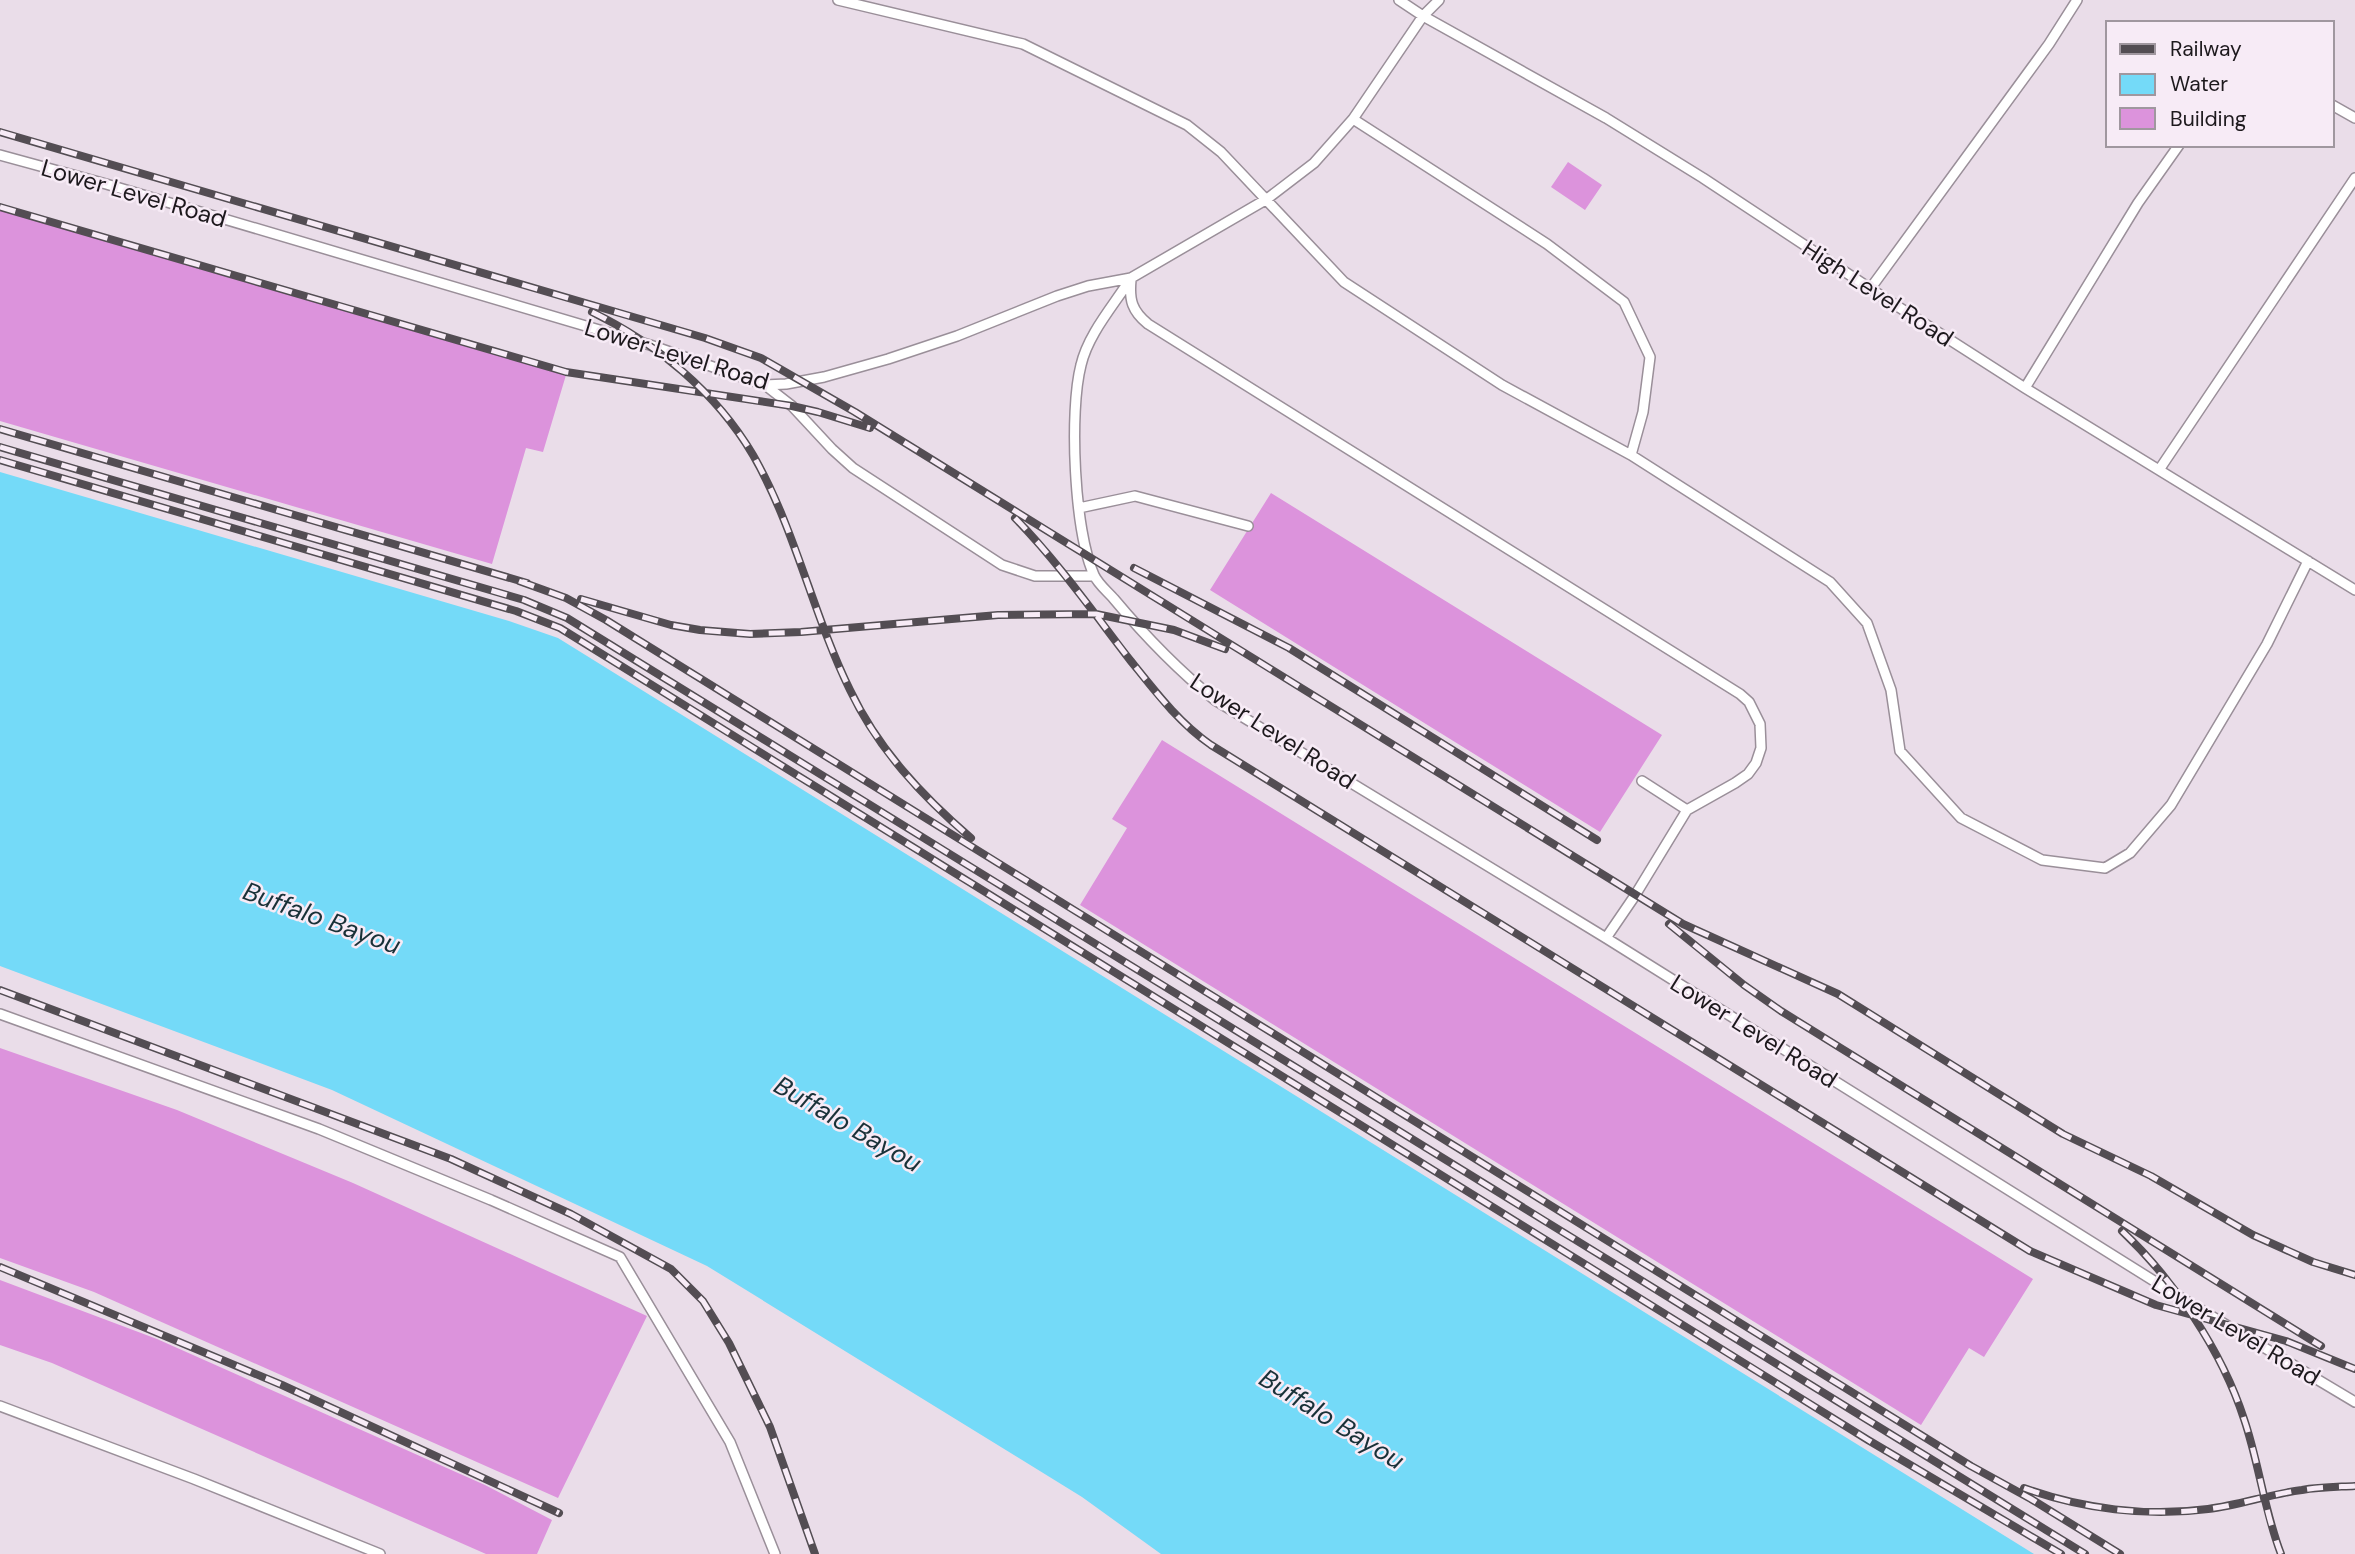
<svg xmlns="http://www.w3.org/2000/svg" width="2355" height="1554" viewBox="0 0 2355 1554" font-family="'DM Sans',sans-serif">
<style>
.water{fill:#74daf8}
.building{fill:#dc93dc}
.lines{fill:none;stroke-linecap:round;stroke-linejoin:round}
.lane-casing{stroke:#9a8f99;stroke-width:12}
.lane{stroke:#fff;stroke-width:9}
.rail-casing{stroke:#534d53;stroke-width:8}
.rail{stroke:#f7ebf6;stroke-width:5;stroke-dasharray:16;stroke-linecap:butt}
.labels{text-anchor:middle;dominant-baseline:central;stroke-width:5;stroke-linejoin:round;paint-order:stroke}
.street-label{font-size:24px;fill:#1d191d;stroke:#f7ebf6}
.water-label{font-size:26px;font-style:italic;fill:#193138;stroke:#f7ebf6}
</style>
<rect width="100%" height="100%" fill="#eadde9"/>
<!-- water -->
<path class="water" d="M0,472L509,621L558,638L2034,1554H1161L1082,1497L707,1266L332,1090L0,966Z"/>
<!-- building -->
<path class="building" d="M1568,162L1602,185L1585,210L1551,187Z
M0,210L566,375L543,452L526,448L492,564L0,421Z
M1271,493L1662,735L1600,832L1210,590Z
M1162,740L2033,1279L1984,1357L1969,1348L1921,1425L1080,905L1127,828L1112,819Z
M0,1048L177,1110L353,1183L647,1316L558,1498L94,1292L0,1258Z
M0,1280L157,1339L485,1485L552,1520L537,1554H486L52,1363L0,1345Z"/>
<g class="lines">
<!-- lane casing -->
<g class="lane-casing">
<path id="lane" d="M838,0L1023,44L1187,125L1221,152L1344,282L1502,385L1631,455L1830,582L1867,623L1891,690L1900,751L1961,818L2042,860L2105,868L2130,853L2171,805L2267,644L2308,561
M1399,0L1423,16L1606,118L1703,178L1883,297L2025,388L2355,590
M2332,105L2355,118
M1353,119L1547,244L1624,302L1650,357L1643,412L1631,455
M0,155L106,184L650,345L765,385L786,384L824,377L888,359L957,336L1057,296L1088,286L1131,278L1267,199L1314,163L1353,119L1423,16L1439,0
M1131,278C1114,305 1088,334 1081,365C1069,411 1074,531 1094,575C1098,584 1108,592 1114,599C1145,636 1178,670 1215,700L1606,938L2178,1296L2355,1402
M1131,280C1129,300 1132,311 1148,324L1740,694L1749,702L1760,724L1761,748L1756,763L1748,774L1735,783L1687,810L1634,897L1606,938
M1870,289L2049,44L2077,0
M765,385L792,406L832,449L853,468L1002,565L1035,576H1094
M2025,388L2138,203L2179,145
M2159,470L2355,178
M1079,508L1135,496L1248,526
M1642,781L1687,810
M0,1014L319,1129L491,1200L620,1257L730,1442L775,1554
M0,1406L194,1479L380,1554"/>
</g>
<!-- lane -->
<use href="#lane" class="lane"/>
<!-- rail casing -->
<g class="rail-casing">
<path id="rail" d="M0,132L705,338L761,358L855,412L1683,924L1838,994L2063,1134L2151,1176L2253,1235L2313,1262L2355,1275
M0,207L566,372L792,406L818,412L870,428
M592,312C656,343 716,392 753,455C795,528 813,615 850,690C878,749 922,796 971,838
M0,429L527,583
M0,447L524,600L567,618L2085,1554
M0,460L516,611L560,628L1868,1440L2061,1554
M1015,518C1058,562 1093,612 1130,660C1155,691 1178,722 1211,745L2030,1251L2156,1305L2286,1341L2355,1369
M1134,568L1289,648L1597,840
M519,581L566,598L606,620L1971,1466L2031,1499L2120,1554
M581,599L671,625L700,630L750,634L801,632L998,615L1096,614L1174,630L1225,649
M1669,924L1744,985L1781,1011L2321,1346
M0,990L451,1159L571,1214L671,1269L703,1301L729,1343L770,1427L815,1554
M2122,1231C2174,1280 2222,1351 2244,1419C2259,1463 2264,1510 2281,1554
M0,1267L282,1385L559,1513
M2024,1488C2082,1509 2147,1517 2208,1509C2240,1505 2270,1494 2302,1490C2319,1487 2337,1487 2355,1486"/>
</g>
<!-- rail -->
<use href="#rail" class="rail"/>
</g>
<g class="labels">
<!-- street labels -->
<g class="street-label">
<text transform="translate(134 193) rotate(16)">Lower Level Road</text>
<text transform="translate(1878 293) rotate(33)">High Level Road</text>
<text transform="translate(677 354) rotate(17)">Lower Level Road</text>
<text transform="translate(1273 731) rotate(33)">Lower Level Road</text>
<text transform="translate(1754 1031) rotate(32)">Lower Level Road</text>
<text transform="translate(2236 1330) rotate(31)">Lower Level Road</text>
</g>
<!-- water labels -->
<g class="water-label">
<text transform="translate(322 918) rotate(20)">Buffalo Bayou</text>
<text transform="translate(848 1124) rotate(30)">Buffalo Bayou</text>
<text transform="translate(1332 1419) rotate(32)">Buffalo Bayou</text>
</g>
</g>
<!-- legend -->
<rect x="2106" y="21" width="228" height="126" fill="#f7ebf6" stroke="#a0979f" stroke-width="2"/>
<rect x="2120" y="44" width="35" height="10" fill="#534d53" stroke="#a0979f" stroke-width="2"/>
<text x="2170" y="56" font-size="21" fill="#1d191d">Railway</text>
<rect x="2120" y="74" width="35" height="21" fill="#74daf8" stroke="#a0979f" stroke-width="2"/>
<text x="2170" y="91" font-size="21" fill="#1d191d">Water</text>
<rect x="2120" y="108" width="35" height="21" fill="#dc93dc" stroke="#a0979f" stroke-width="2"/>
<text x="2170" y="126" font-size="21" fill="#1d191d">Building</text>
</svg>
